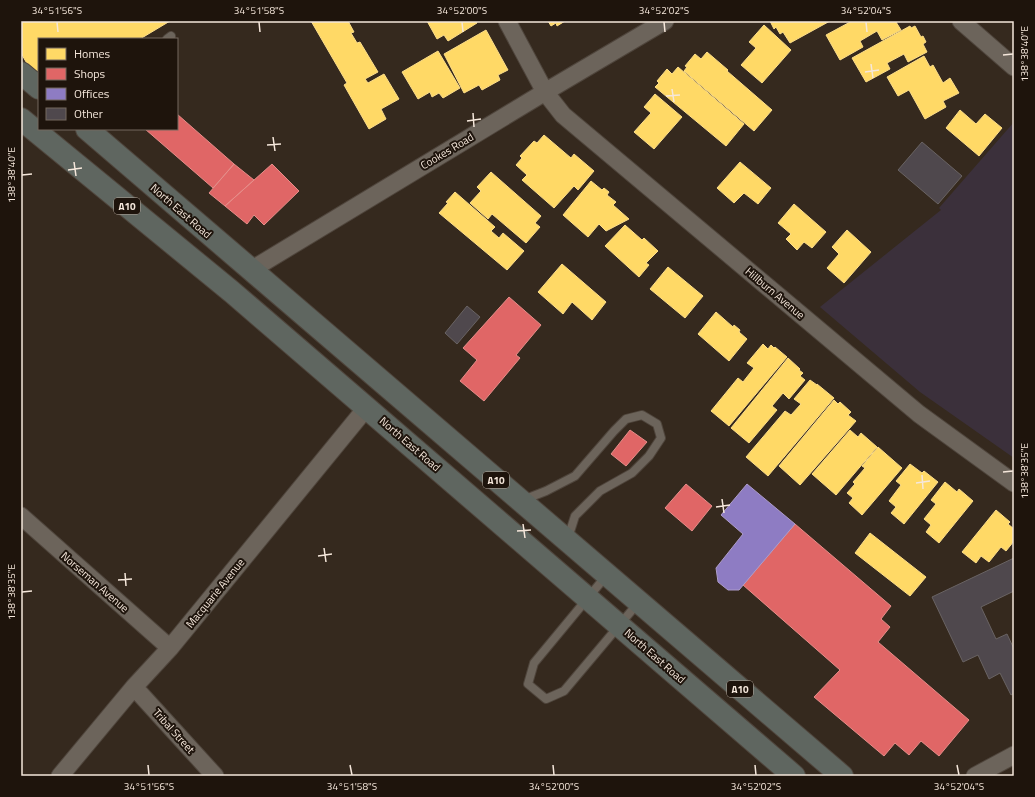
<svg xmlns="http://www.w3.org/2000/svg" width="1035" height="797" viewBox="0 0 1035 797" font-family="'Titillium Web',sans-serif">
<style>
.education{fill:#3b303b}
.homes{fill:#ffd966;stroke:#fcdd89}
.shops{fill:#e06666;stroke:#e68d89}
.offices{fill:#8e7cc3;stroke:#ad9cca}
.building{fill:#4f484d;stroke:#696363}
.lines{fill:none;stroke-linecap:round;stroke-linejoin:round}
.service-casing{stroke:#4f453c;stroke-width:10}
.minor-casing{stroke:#4f453c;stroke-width:19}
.trunk-casing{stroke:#4f453c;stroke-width:24}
.service{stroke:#6c645b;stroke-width:8}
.minor{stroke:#6c645b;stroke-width:17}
.trunk{stroke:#5f6660;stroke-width:22}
.ticks{fill:none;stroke:#f5e7db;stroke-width:1.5}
.labels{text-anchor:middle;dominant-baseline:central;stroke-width:4;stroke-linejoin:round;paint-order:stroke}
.shield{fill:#1e140c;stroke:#b4a89d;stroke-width:1}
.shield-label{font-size:10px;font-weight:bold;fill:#f5e7db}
.street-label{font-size:11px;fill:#f5e7db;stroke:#1e140c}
.neatline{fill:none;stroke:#f5e7db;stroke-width:1.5}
.ticks-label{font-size:10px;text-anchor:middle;fill:#f5e7db}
</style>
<rect width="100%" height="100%" fill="#35291e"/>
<!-- education -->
<path class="education" d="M1014,122V458L920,392L820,307L941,210L939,208Z"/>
<!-- homes -->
<path class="homes" d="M21,21H170L140,39H39V71L30,69L21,53Z
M311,21H348L354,32L351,33L357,43L360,42L378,72L365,79L368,83L384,74L399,99L381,109L386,119L369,129L344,85L347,83Z
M427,21H476L477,23L448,41L444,35L437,39Z
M548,21H565L557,26L556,23L551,26Z
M770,21H830L790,43L783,32L780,34L776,27L774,29Z
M852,21H898L896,22L901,30L882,40L877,31L860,41L863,47L840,60L826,35Z
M764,25L791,50L762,83L741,65L756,48L749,42Z
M910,26L911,28L915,26L921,37L923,36L926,42L923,44L927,52L908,62L904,54L887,63L890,69L866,82L852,58Z
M486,30L508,70L498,75L500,80L482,90L479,85L464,93L444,54Z
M438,51L460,88L443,98L439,93L432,97L430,92L418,99L402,72Z
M707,52L728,70L727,71L772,110L754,131L684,71L687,67L685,66L695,54L701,59Z
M924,56L930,67L933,65L943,83L950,78L959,93L943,101L946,107L925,119L909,90L898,96L887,77Z
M678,67L744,124L726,146L655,87L659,83L657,81L667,69L672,74Z
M655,94L682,117L654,149L634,132L651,113L644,107Z
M960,110L976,124L985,114L1002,128L979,156L946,128Z
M544,135L571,158L574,154L594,171L578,190L574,186L554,208L522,180L527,175L516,165L522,158L520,156L534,141L537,143Z
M740,162L771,188L758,204L744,193L734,203L717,188Z
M491,172L541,216L535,223L540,227L526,243L492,214L488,219L470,203L481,191L477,187Z
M591,181L602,190L604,188L609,192L607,195L616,202L613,205L629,219L606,231L599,224L588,237L563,215Z
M455,192L495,227L491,231L499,238L503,233L524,251L507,270L439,213L448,203L446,202Z
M794,204L826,232L812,248L804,242L797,250L786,239L791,234L778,223Z
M625,225L642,240L644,238L658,251L646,263L649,265L639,277L605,246Z
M847,230L871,252L844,283L827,268L839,254L832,247Z
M562,264L606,302L592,320L572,302L563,314L538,292Z
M668,267L703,296L685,318L650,289Z
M716,312L733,327L734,325L740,330L739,332L747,339L729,361L698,334Z
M763,344L768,349L771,345L774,348L775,347L787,357L729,426L711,411L738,378L743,382L754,368L747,363Z
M788,358L800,369L799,370L803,373L800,376L805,380L789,399L783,393L772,406L777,410L749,443L731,428Z
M810,380L817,385V384L834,398L768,476L746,457L785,411L791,415L801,404L794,399Z
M834,400L838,404L840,402L851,412L848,415L856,421L800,485L779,466Z
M850,430L858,437L861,433L877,447L836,495L812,474Z
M878,447L902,468L862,515L849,503L853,498L847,493L855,484L853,482L865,468L862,466Z
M910,464L922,473L924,471L938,482L904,524L891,513L896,507L889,501L901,485L896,481Z
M945,482L957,492L959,489L973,501L939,543L926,532L931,525L924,519L936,504L931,500Z
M996,510L1010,522L1008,524L1014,529V541L1006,551L1001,547L989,562L981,556L976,563L962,552Z
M870,533L926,577L910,596L855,553Z"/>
<!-- shops -->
<path class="shops" d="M177,114L234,164L213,188L145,129H177Z
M234,164L254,180L225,206L209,193Z
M272,164L299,191L264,225L254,215L247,224L225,206Z
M509,297L541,325L516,355L520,358L484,401L460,381L477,360L463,348Z
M630,430L647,442L626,466L611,454Z
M686,484L712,506L692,531L665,508Z
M795,524L891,606L881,619L890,627L878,642L969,720L939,756L921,741L909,755L895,743L884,756L814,697L840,670L743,585Z"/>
<!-- offices -->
<path class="offices" d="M747,484L795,524L739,590H728L718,582L716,568L743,534L721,515Z"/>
<!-- building -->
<path class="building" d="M922,142L962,176L938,204L898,170Z
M467,306L480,317L457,344L445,333Z
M1014,558V591L981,607L996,639L1007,634L1014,649V693L1011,695L1000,673L989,679L978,655L963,662L932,597Z"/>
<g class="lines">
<!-- service casing -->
<g class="service-casing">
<path id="service" d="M167,39L171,36
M523,500L546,491L575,476L614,431L626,419L642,415L657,424L661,438L649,456L632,473L600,491L575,516L568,538
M606,576L534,663L528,684L546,699L564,691L638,603"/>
</g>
<!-- minor casing -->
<g class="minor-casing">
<path id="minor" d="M507,21L545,92L563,115L919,414L1014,483
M961,21L1014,67
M251,270L545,92L665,21
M21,516L170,648
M134,687L215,776
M60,776L134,687L170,648L367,407
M975,776L1014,755"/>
</g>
<!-- trunk casing -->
<g class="trunk-casing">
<path id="trunk" d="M21,73L39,88
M21,119L232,292L794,776
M87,129L842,776"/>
</g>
<!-- service -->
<use href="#service" class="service"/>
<!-- minor -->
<use href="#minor" class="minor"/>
<!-- trunk -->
<use href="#trunk" class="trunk"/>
</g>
<!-- ticks -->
<path class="ticks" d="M57,22L58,32M259,22L260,32M462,22L463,32M664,22L665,32M866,22L867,32M1003,55L1013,54M871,64L873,78M865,72L879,70M672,89L674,102M666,96L680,95M473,113L474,127M467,121L481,119M273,137L275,151M267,145L281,144M74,162L76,176M68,170L82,168M22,175L32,174M1003,472L1013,471M922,475L923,489M916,483L930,481M722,499L724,513M716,507L730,505M523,524L525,538M517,531L531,530M324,548L326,562M318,556L332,554M125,573L126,586M118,580L132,579M22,592L32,591M148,765L149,775M350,765L352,775M553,765L554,775M755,765L756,775M957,765L959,775"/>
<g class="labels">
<!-- shield labels -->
<g class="shield">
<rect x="114" y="198" width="26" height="16" rx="3"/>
<rect x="483" y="472" width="26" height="16" rx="3"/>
<rect x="727" y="681" width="26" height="16" rx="3"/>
</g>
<g class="shield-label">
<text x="127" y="206">A10</text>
<text x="496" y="480">A10</text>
<text x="740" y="689">A10</text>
</g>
<!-- street labels -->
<g class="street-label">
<text transform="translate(447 151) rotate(-31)">Cookes Road</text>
<text transform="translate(181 211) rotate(41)">North East Road</text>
<text transform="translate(775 293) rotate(40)">Hillburn Avenue</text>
<text transform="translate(410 444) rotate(41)">North East Road</text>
<text transform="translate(95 582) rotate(41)">Norseman Avenue</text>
<text transform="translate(215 593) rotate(-51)">Macquarie Avenue</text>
<text transform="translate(655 656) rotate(41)">North East Road</text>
<text transform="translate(174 731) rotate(48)">Tribal Street</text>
</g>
</g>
<!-- border -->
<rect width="1035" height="797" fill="none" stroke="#1e140c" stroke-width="44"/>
<!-- legend -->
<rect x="38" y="38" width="140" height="92" fill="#1e140c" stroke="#74685f"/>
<rect x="46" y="48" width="20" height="12" fill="#ffd966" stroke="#74685f"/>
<text x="74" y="58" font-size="12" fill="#f5e7db">Homes</text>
<rect x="46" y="68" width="20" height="12" fill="#e06666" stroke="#74685f"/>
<text x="74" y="78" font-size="12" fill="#f5e7db">Shops</text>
<rect x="46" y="88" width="20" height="12" fill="#8e7cc3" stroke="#74685f"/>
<text x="74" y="98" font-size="12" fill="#f5e7db">Offices</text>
<rect x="46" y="108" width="20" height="12" fill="#4f484d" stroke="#74685f"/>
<text x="74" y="118" font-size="12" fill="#f5e7db">Other</text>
<rect x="22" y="22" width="991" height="753" class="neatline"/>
<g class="ticks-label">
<text x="57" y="14">34°51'56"S</text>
<text x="259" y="14">34°51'58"S</text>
<text x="462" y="14">34°52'00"S</text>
<text x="664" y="14">34°52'02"S</text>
<text x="866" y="14">34°52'04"S</text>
<text transform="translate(1024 54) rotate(-90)" y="4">138°38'40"E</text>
<text transform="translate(11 175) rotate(-90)" y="4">138°38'40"E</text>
<text transform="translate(1024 471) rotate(-90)" y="4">138°38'35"E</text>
<text transform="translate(11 592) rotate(-90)" y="4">138°38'35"E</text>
<text x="149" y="790">34°51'56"S</text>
<text x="352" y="790">34°51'58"S</text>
<text x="554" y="790">34°52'00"S</text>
<text x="756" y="790">34°52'02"S</text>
<text x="959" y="790">34°52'04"S</text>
</g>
</svg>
